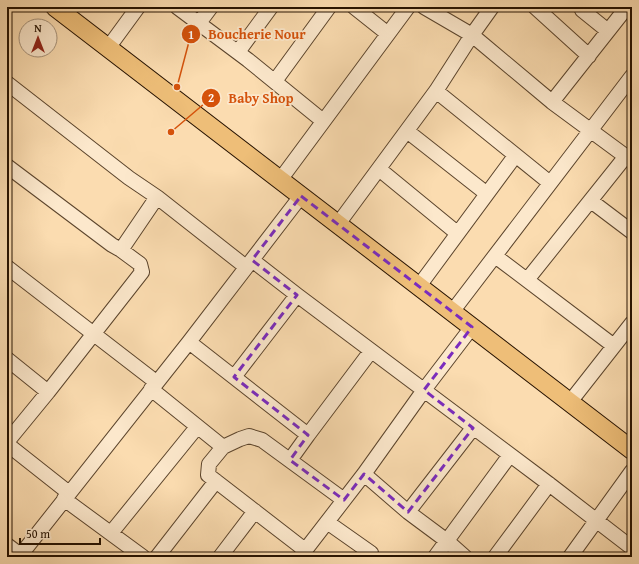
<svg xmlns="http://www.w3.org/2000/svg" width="639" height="564" viewBox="0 0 639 564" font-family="'Gentium Book Plus',serif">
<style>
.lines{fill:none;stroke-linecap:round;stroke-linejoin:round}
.minor-casing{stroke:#5b442c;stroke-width:16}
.major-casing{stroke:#261200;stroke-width:20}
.minor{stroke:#fce8cc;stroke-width:14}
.major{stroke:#eebe78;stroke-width:18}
.marked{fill:none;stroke:#7b2cbf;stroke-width:3;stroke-dasharray:8 5;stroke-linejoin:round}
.leader{fill:none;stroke:#d5520b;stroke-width:1.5}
.callout-dot{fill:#d5520b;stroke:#fce8cc;stroke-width:1.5}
.mark-label{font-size:12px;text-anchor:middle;font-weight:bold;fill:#fff}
.callout-label{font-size:14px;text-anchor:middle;font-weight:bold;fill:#d5520b;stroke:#fce8cc;stroke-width:3.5;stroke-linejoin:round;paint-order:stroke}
</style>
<rect width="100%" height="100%" fill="#fbdcb0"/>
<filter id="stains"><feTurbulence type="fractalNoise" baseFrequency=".005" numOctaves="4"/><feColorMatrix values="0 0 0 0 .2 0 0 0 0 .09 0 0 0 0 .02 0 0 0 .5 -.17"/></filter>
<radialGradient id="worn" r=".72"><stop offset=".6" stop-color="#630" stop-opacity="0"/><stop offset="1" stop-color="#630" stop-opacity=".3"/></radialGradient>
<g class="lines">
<!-- minor casing -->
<g class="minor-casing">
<path id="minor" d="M177,7L248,60L323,121
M354,7L388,34
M424,7L472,35L552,102L632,161
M535,7L589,56
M581,7L582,10L608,31
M199,23L211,7
M108,48L138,7
M238,52L271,7
M275,81L329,7
M7,83L129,178L157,197L246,267
M436,91L550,183
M552,102L627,7
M407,131L487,194
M7,166L112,245L121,250L157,197
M379,169L457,233
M280,180L408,7
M591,201L632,232
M338,224L436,91L472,35L492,7
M495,256L614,346
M252,260L297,295L549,484L632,548
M7,267L156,382
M527,280L626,156
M419,286L515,156
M452,312L632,76
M189,342L308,435L290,460
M7,359L48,392L142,272L140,264L121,250
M234,377L297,295
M151,389L223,447
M570,402L632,323
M308,435L371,351
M7,442L48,392
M7,444L69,493
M364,474L408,512L447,541L465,557
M64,499L143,557
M408,512L473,428
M327,522L371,553V557
M111,533L197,427
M7,545L23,557
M305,550L208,475L209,464L223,447L240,439L249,436L262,440L344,500
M19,557L189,342L301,196
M157,557L216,481
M220,557L255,511
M300,557L364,474L424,390L472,327
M435,557L510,455
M495,557L549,484
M570,557L632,471"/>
</g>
<!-- major casing -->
<g class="major-casing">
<path id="major" d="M55,7L632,450"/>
</g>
<!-- minor -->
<use href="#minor" class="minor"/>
<!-- major -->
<use href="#major" class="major"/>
</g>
<!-- marked area -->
<path class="marked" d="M301,196L472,327L424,390L473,428L408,512L364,474L344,500L290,460L308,435L234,377L297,295L252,260Z"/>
<!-- callouts -->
<path class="leader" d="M177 87L191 34M171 132L211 98"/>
<g class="callout-dot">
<circle cx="177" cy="87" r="4"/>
<circle cx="171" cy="132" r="4"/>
<circle cx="191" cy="34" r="10"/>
<circle cx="211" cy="98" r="10"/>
</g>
<g class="mark-label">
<text x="191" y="39">1</text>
<text x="211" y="102">2</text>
</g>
<g class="callout-label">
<text x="257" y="39">Boucherie Nour</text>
<text x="261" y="103">Baby Shop</text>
</g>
<!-- margin -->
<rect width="639" height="564" fill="none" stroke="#fbdcb0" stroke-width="24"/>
<rect x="8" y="8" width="623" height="548" fill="none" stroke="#261200" stroke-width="2"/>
<rect x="12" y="12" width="615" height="540" fill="none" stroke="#261200"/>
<!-- north arrow -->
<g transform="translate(38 38)"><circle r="19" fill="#fce8cc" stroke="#a6927a"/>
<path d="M0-3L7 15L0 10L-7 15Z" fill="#8f2418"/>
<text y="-6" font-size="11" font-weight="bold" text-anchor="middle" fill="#261200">N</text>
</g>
<!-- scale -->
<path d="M20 538v6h80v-6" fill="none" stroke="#261200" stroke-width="2"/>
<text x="26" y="538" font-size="12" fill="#261200" stroke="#fce8cc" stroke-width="3" paint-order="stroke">50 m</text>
<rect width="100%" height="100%" filter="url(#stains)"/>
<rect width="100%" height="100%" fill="url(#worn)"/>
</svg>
